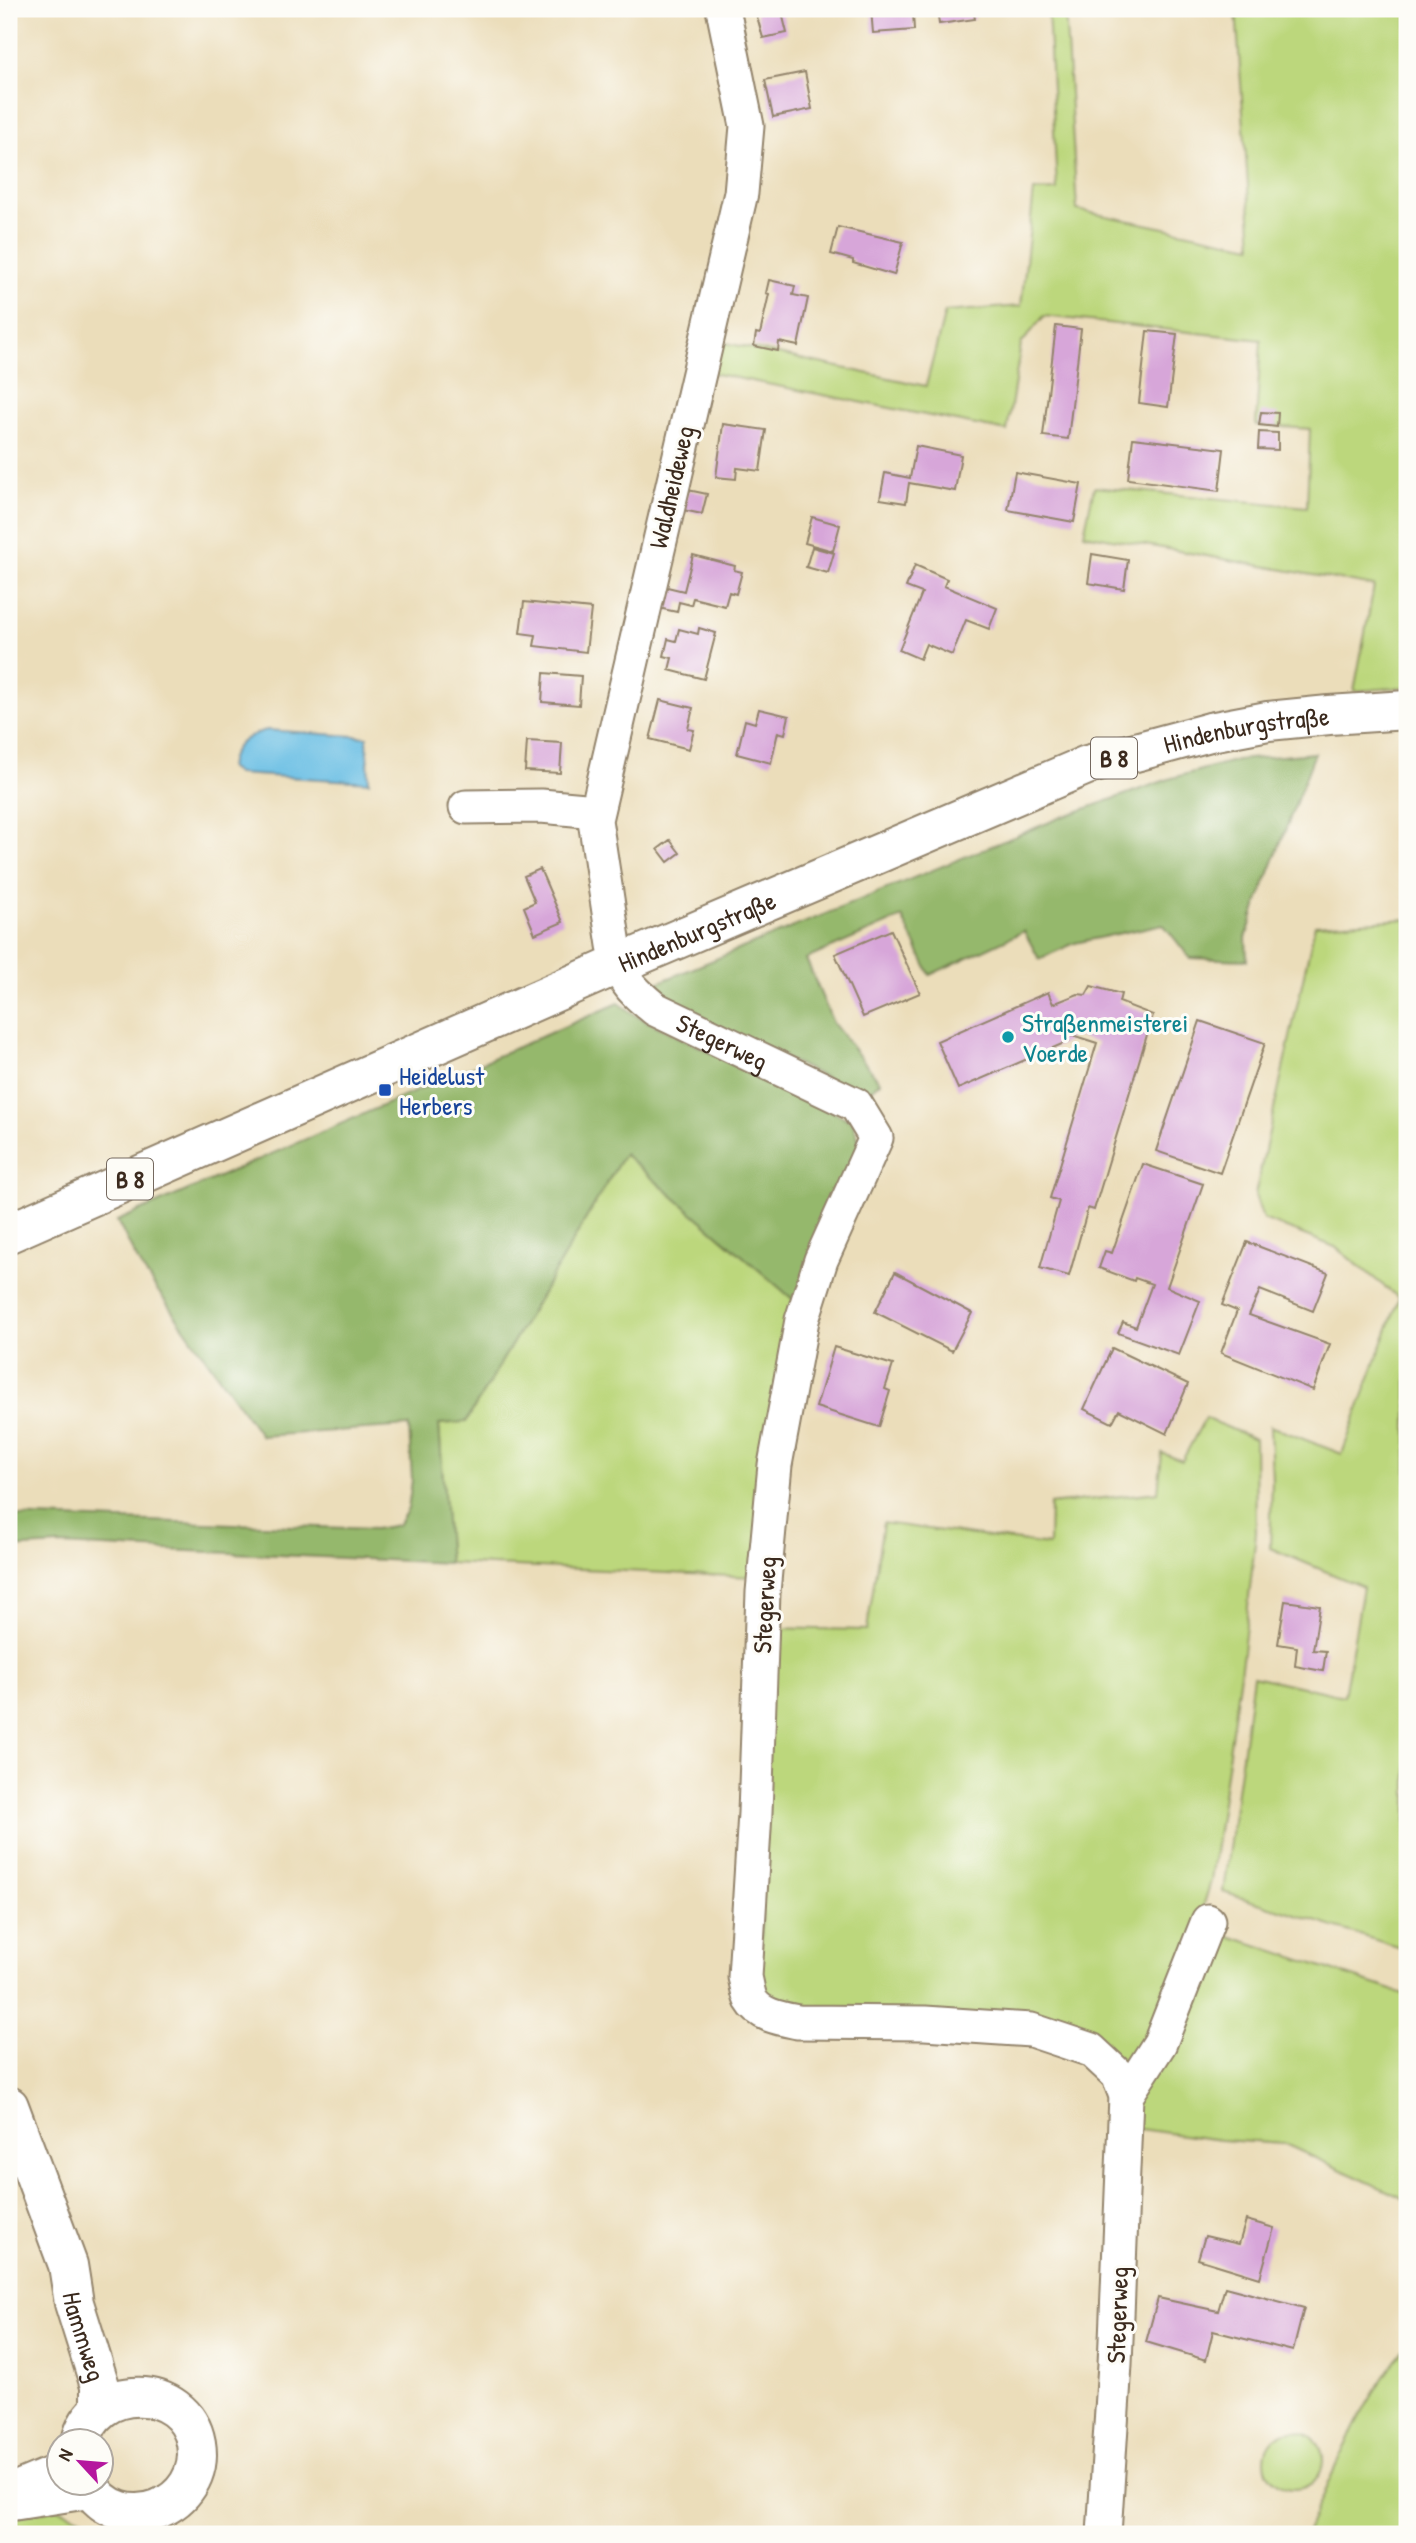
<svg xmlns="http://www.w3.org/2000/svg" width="1416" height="2543" viewBox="0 0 1416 2543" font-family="'Patrick Hand',sans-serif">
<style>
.green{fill:#bcd77c;stroke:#7c804d;stroke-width:2}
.forest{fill:#95b86c;stroke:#687145;stroke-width:2}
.water{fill:#68bee4;stroke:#527481;stroke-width:2}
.building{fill:#d7a6d9}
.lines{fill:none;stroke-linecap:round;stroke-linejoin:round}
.minor-casing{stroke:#93846c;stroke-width:37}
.major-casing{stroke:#93846c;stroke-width:42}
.minor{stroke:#fff;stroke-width:33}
.major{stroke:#fff;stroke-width:38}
.culture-dot{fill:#0f9aa8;stroke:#fdfcf7;stroke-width:2.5}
.transit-dot{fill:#1a4fb4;stroke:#fdfcf7;stroke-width:2.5}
.labels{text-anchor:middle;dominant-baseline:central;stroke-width:6;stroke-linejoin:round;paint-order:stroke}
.shield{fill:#fdfcf7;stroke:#75695f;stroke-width:2}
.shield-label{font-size:24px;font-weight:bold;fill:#3b2a1e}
.street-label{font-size:26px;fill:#3b2a1e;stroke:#fdfcf7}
.culture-label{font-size:26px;fill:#0d838f;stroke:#fdfcf7;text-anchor:start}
.transit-label{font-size:26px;fill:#164399;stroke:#fdfcf7;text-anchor:start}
</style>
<rect width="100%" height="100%" fill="#fdfcf7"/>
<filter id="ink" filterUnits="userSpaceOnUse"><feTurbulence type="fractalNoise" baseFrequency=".0143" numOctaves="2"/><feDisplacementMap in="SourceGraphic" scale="14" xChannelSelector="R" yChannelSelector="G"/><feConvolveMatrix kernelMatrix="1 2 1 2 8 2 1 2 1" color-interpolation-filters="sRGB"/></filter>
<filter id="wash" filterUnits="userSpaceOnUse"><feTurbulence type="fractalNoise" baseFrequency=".00686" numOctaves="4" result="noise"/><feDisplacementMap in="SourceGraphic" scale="28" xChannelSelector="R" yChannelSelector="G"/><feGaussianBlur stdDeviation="1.57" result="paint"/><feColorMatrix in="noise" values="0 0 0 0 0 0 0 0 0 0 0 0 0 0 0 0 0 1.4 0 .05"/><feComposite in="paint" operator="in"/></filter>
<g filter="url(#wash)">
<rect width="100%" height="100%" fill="#ebddba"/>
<!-- green -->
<path class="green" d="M1048,9H1065L1077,210L1252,246L1236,9H1407V687L1354,691L1374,586L1084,534L1094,487L1307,507L1310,429L1256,425L1261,340L1044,316L1021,344L1007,431L711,373L717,341L926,386L945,312L1021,306L1034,191L1057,190Z
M1407,919V1950L1223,1892L1253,1676L1344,1696L1363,1587L1270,1548L1272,1481L1270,1426L1342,1454L1399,1298L1335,1247L1263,1219L1255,1195L1315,925Z
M624,1154L795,1301L754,1577L449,1563L439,1424L466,1422Z
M1205,1418L1255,1439L1256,1533L1243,1652L1211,1881L1185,1966L1134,2062H1122L1105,2051L793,2013L760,1997L767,1628L867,1630L883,1523L1049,1545L1050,1504L1158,1492L1162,1453L1182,1461Z
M1213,1934H1223L1407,1995V2200L1285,2144L1220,2140L1131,2128L1136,2095Z
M1407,2345V2534H1306C1334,2469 1362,2400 1407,2345Z
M1265 2460a29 29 0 1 1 58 0a29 29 0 1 1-58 0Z
M56,2508L122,2534H9V2517Z"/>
<!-- forest -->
<path class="forest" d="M1315,753L1257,904L1246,938L1247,960L1190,958L1163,924L1075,943L1039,959L1024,931L930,975L902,917L806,959L833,1023L880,1082L864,1096L663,1000L655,989L657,983L1062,817L1172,778L1237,760Z
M619,1003L638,1017L852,1121L862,1148L795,1301L624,1154L466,1422L439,1424L449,1563L59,1545L9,1548V1516L375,1529L398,1525L408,1509L412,1480L409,1426L261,1436L141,1267L117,1221Z"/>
<!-- water -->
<path class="water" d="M267,730L367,737L369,782L237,774L229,768C231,745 247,735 267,730Z"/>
<g id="blocks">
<!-- building -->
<path class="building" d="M771,9H781L787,33L763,38L756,13Z
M871,9H923L924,12L913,13L914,30L873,33Z
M937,9H973L975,19L939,24Z
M805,72L812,109L773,117L765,80Z
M838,227L903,242L894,275L853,263V260L831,254Z
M769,280L795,286L793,295L808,298L798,346L779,342L778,351L754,346L756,333L760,334L769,294L766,293Z
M1056,326L1081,329L1068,439L1043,436Z
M1147,331L1177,334L1168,407L1139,403Z
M1261,412L1278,413L1277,427L1259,425Z
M723,424L766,430L760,471L737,468L736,479L716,477Z
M1259,432L1278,433V450L1258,449Z
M1133,438L1224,449L1219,491L1128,479Z
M916,446L961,455L955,491L909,483L906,503L880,499L885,473L910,478Z
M1015,472L1081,484L1074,522L1008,510Z
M688,490L707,494L702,514L683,510Z
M812,517L840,525L833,551L805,543Z
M812,547L834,553L828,573L806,567Z
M1092,554L1128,560L1124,589L1088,583Z
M693,555L735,566L734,570L742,572L736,594L729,592L725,606L693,598L691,605L679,602L677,612L658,608L663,586L684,591Z
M915,565L947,579L944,586L997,608L989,629L966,620L952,655L926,644L920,659L899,650L922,593L906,587Z
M524,602L591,609L586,652L534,646L536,635L520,633Z
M699,628L716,633L704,679L669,670L672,658L664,656L668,639L676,641L679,629L698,634Z
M544,673L581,676L579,705L542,702Z
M660,700L693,708L688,729L694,730L689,749L650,739Z
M759,709L789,716L785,734L778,732L771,763L737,754L745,720L755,723Z
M527,741L562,743L560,773L525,771Z
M670,840L680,853L668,862L658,849Z
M540,869L563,922L535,934L524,907L535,902L524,876Z
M891,930L920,993L863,1017L835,954Z
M1091,986L1121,994L1119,1002L1153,1015L1094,1210L1088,1208L1069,1276L1040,1268L1059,1201L1050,1198L1097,1043L1066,1033L1069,1041L958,1089L937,1041L1048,992L1053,1004L1078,994L1086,995Z
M1200,1021L1265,1043L1220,1173L1156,1151Z
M1143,1164L1203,1184L1167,1287L1200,1301L1179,1355L1118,1333L1123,1322L1136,1327L1152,1284L1135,1278L1134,1281L1099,1268L1105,1251L1112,1253Z
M1247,1242L1328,1273L1313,1311L1260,1290L1249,1315L1330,1344L1313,1390L1221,1353L1237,1311L1222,1305Z
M895,1272L972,1313L952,1351L875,1312Z
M834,1347L893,1365L885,1389L890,1391L879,1427L816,1407Z
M1112,1348L1188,1384L1167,1434L1119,1410L1112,1423L1084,1409Z
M1285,1601L1320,1606L1313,1650L1326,1651L1323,1671L1295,1666L1297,1647L1278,1644Z
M1246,2220L1274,2228L1260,2278L1198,2259L1205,2236L1239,2244Z
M1225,2287L1304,2308L1293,2351L1213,2331L1206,2360L1146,2342L1158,2298L1218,2311Z"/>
</g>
</g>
<g filter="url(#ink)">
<use href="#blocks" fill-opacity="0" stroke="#93846c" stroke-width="2"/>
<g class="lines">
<!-- minor casing -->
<g class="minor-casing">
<g id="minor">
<path id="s1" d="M723,9L747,126L741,193L595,820L614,945C622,980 627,986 655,1009L856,1105L876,1138L821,1260L802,1320L775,1465L763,1592L755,1813L745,1977C747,1984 748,1994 751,2000C760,2016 783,2019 798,2022L925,2023L1031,2030L1091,2050L1118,2075L1126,2096L1115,2364L1104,2534"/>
<path d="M466,807L541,806L596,811"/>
<path d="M1126,2096L1160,2043L1208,1921"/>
<path d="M10,2491L60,2470"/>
<path d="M9,2504L92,2491"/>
</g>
</g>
<!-- major casing -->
<g class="major-casing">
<g id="major">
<path id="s2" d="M9,1233L619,964L1087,765L1210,732L1268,721L1329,715L1407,710"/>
<path id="s3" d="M9,2106L68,2265L74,2303L100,2386V2409"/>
<path d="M81,2442C93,2381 185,2382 196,2443C207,2507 120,2541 88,2484"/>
</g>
</g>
<!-- minor -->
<use href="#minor" class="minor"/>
<!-- major -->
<use href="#major" class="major"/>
</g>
</g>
<!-- markers -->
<circle class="culture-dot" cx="1008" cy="1037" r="7"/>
<rect class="transit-dot" x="378" y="1083" width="14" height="14" rx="3.5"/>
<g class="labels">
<!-- shield labels -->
<g class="shield">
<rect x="1091" y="737.5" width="46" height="41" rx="5"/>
<rect x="107" y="1158.5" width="46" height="41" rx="5"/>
</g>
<g class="shield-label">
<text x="1114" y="758">B 8</text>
<text x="130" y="1179">B 8</text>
</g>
<!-- street labels -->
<g class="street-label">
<text transform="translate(671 487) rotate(-77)">Waldheideweg</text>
<text stroke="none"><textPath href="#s2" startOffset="1339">Hindenburgstraße</textPath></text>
<text stroke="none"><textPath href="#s2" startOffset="751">Hindenburgstraße</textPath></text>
<text stroke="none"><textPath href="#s1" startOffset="1110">Stegerweg</textPath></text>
<text transform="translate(764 1605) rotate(-87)">Stegerweg</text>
<text transform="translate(1117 2315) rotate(-88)">Stegerweg</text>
<text stroke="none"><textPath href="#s3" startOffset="243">Hammweg</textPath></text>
</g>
<!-- culture labels -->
<g class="culture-label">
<text x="1022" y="1022">Straßenmeisterei<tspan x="1022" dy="30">Voerde</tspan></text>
</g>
<!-- transit labels -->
<g class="transit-label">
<text x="399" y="1075">Heidelust<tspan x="399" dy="30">Herbers</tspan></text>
</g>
</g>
<!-- margin -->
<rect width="1416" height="2543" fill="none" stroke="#fdfcf7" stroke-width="35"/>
<!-- north arrow -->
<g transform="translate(80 2462) rotate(296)"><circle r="33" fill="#fdfcf7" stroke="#afa8a0" stroke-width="2"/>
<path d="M0-5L12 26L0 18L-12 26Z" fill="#b5179e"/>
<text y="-10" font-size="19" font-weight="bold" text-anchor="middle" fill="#3b2a1e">N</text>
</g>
</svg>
